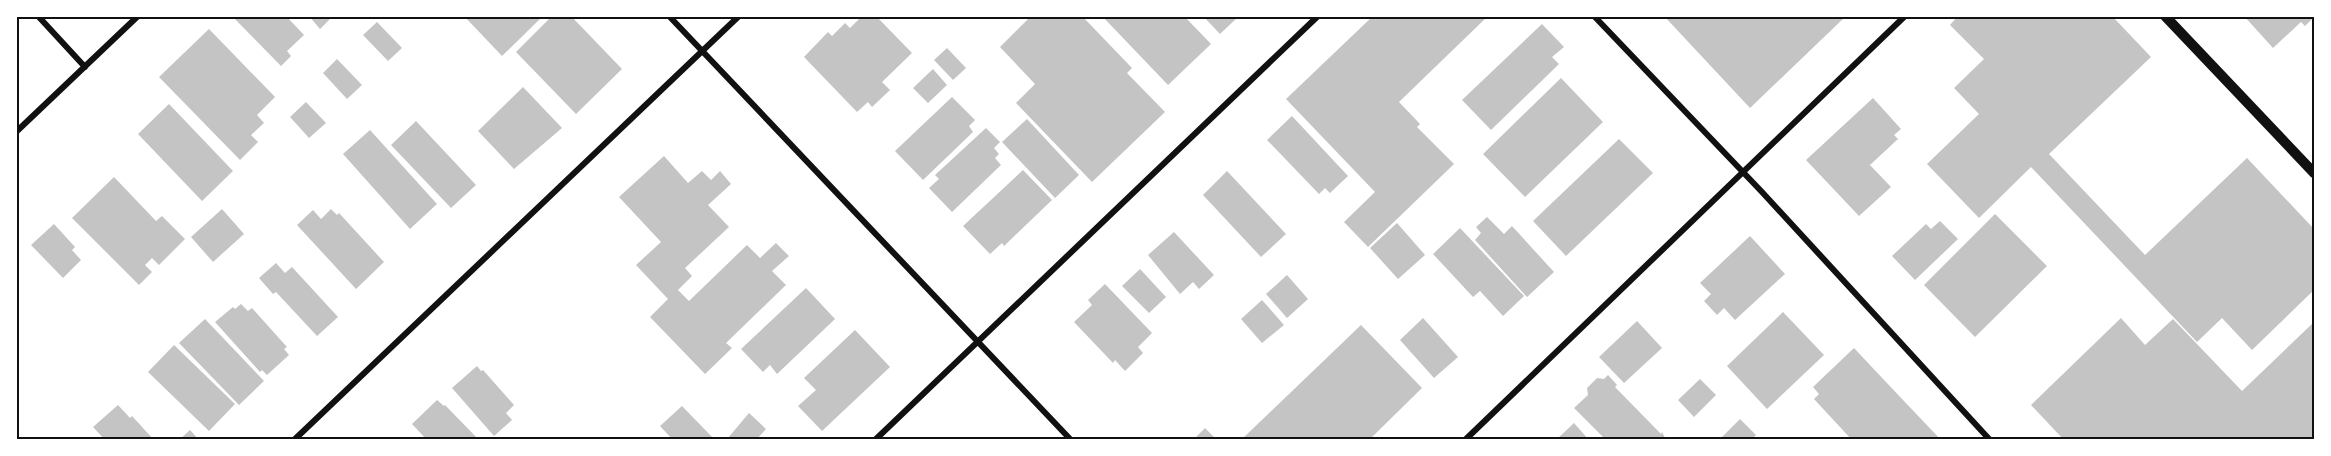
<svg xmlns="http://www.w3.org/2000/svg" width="2331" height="456" viewBox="0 0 2331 456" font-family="'Noto Sans',sans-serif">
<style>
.building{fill:#c4c4c4}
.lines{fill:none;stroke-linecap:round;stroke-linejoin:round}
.minor{stroke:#111;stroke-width:6}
.tertiary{stroke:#111;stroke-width:10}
.neatline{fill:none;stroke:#111;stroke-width:2}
</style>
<rect width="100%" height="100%" fill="#fff"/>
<!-- building -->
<path class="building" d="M232,16H286L304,35L287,51L291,56L281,66Z
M309,16H333L320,29Z
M464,16H543L502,56Z
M552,16H571L622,69L576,114L516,52Z
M862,16H876L912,53L882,82L890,90L872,107L868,102L857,112L804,57L828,32L832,36L845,23L850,28Z
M1031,16H1082L1132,68L1127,73L1165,112L1092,182L1016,103L1035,84L1000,47Z
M1102,16H1184L1211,44L1168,85Z
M1203,16H1239L1220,34Z
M1373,16H1488L1399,102L1420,124L1417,127L1454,164L1368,247L1344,222L1375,192L1286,99Z
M1664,16H1846L1750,108Z
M1958,16H2112L2151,57L2049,154L2145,255L2247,158L2314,229V290L2252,350L2222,318L2197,342L2031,167L1979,218L1927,164L1979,114L1954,88L1984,59L1950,25Z
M2244,16H2314V17L2305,26L2301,22L2273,48Z
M377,22L402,48L388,61L363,35Z
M1542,24L1564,47L1552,57L1559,64L1491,130L1462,100Z
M209,29L275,97L257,115L264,123L251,135L258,142L240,160L159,77Z
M947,48L966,68L953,80L934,60Z
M337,59L362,85L347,99L323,73Z
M933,69L947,85L928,103L913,88Z
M1561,78L1603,122L1525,197L1483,154Z
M523,87L562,128L514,169L478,131Z
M952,97L975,120L969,126L973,132L923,180L895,151Z
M1873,98L1901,129L1894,135L1898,139L1870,165L1891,187L1859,216L1806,160Z
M306,102L326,123L309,138L290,117Z
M169,104L233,171L202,201L138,134Z
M1292,116L1348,176L1330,193L1325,188L1319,194L1267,140Z
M1027,119L1079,175L1055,198L1002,142Z
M416,121L476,185L451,208L391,145Z
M986,128L1000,142L994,148L999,154L995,158L1001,165L952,212L929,188L939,179L935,175Z
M370,130L437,204L410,229L343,154Z
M1619,139L1653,173L1566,256L1533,221Z
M664,156L688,183L702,171L711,180L720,171L731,184L708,205L729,227L685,268L692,276L678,290L689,301L747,245L760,258L776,243L789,256L772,271L786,285L726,343L732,348L705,374L650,317L668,299L636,265L661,242L619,197Z
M1023,170L1052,200L1004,246L1002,243L990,254L963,226Z
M1227,171L1286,234L1261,257L1203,195Z
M114,177L156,221L162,216L185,239L159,265L152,258L145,265L152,272L139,285L72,218Z
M222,209L244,234L213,262L191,237Z
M331,209L337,215L339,213L384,262L356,289L297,225L313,210L321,219Z
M1995,214L2047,266L1975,337L1924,285Z
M1487,217L1504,234L1512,226L1554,272L1527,297L1475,240L1481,233L1476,227Z
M1940,221L1958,239L1915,280L1892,256L1926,224L1931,229Z
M1397,223L1425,255L1398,279L1370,248Z
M54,224L75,247L72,250L81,260L63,278L31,245Z
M1460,228L1524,296L1503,316L1480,291L1473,297L1433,254Z
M1174,232L1214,275L1199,289L1193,282L1180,294L1148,255Z
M1750,236L1785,274L1735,320L1724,308L1717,315L1704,301L1711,294L1700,283Z
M276,263L285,273L292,267L338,317L317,336L276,292L273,294L259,278Z
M1140,269L1166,297L1149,313L1122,286Z
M1287,275L1308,299L1287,318L1266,294Z
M1105,284L1152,333L1138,347L1143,353L1125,371L1115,360L1113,363L1074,322L1092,305L1088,300Z
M806,288L835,319L777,374L770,365L763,372L741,349Z
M1262,300L1284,325L1262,343L1241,319Z
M241,304L248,311L252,308L287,347L284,349L289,355L267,375L262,370L260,372L215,322L233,307L235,309Z
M1783,312L1824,355L1767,409L1727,366Z
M1423,318L1458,357L1434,378L1400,340Z
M2121,318L2145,345L2173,319L2242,391L2314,322V440H2064L2031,405Z
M205,319L264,381L239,405L179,343Z
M1637,321L1662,348L1624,383L1599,357Z
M1361,325L1422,388L1369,440H1241Z
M855,330L890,367L822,431L798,406L816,390L804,378Z
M174,345L235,404L209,431L148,372Z
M1854,348L1885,381L1941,440H1852L1814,399L1819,394L1813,387Z
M477,366L481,371L483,370L514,405L506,413L512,420L494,436L452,388Z
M1608,375L1617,385L1615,387L1661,434L1662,432L1666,440H1606L1574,408L1588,395L1587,388L1597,378L1604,379Z
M1700,379L1716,395L1694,417L1678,400Z
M437,400L444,406L445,405L479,440H427L412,424Z
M118,405L130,418L132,416L154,440H105L93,427Z
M682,406L715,440H673L660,426Z
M749,413L766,429L756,440H729L728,438Z
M1740,419L1756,435L1751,440H1719Z
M1574,423L1589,440H1556Z
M1205,428L1217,440H1193Z
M190,430L199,440H179Z"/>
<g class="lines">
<!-- minor -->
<path class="minor" d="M38,16L85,67
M669,16L1071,440
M1594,16L1762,192L1990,440
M16,132L138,16
M294,440L739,16
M875,440L1318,16
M1465,440L1905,16"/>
<!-- tertiary -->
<path class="tertiary" d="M2165,16L2314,173"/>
</g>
<!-- border -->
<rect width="2331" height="456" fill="none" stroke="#ffffff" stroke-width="36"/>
<rect x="18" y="18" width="2295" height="420" class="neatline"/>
</svg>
